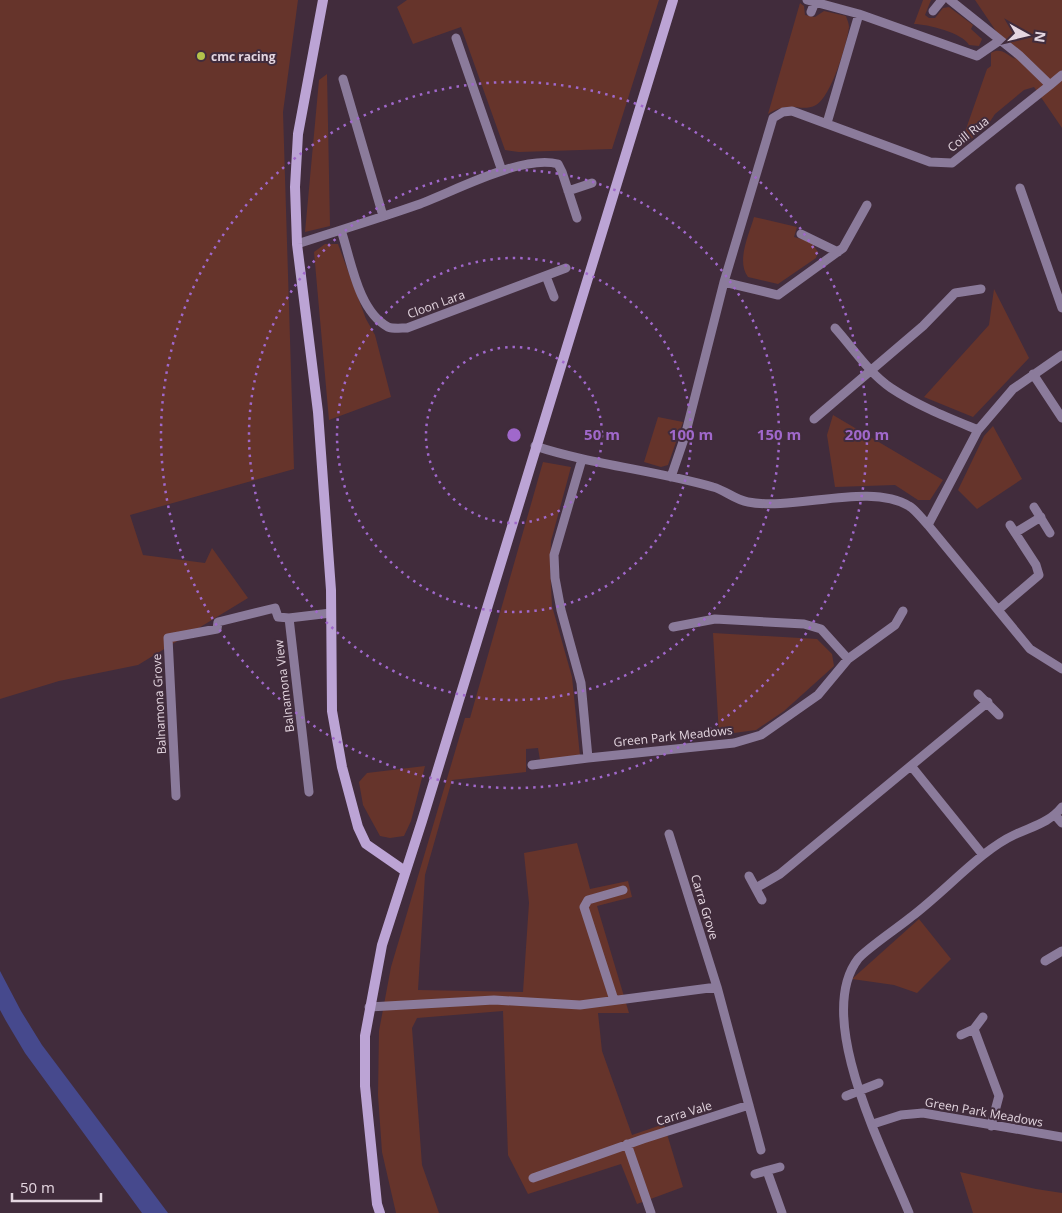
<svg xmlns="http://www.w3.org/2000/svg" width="1062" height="1213" viewBox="0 0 1062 1213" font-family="'Open Sans',sans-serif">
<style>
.green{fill:#66342b}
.water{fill:#46498d}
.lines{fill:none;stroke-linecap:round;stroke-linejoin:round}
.minor{stroke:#8b7b9b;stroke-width:9}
.secondary{stroke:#bca4d5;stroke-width:10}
.ring{fill:none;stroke:#a068cb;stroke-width:2.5;stroke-dasharray:2.5 5}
.poi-dot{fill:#b3c24b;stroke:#412c3c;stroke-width:2}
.labels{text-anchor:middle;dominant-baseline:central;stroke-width:4;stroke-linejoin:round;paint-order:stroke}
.poi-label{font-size:12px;font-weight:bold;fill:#e4d6e0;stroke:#412c3c;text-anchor:start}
.street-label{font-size:12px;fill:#e4d6e0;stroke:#412c3c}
.centre{fill:#a068cb;stroke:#412c3c;stroke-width:2.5}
.ring-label{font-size:15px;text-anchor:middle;font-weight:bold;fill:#a068cb;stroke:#412c3c;stroke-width:4;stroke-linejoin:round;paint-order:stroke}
</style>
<rect width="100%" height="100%" fill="#412c3c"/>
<!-- green -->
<path class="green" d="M0,0H298L283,112L294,469L130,515L143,555L205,563L212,548L248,598L138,665L59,681L0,699Z
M407,0H659L612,149L519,152L505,150L461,27L413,44L397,7Z
M923,0H931L925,15L929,18H935L943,8L949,7L973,25L971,29L982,39L979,46L969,45C963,33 927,24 914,24Z
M975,0H1062V128L1034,87L1024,90L995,114L987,126L959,149L987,69L991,66V53C1001,47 1007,55 1015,59Z
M800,3L804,6L805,15L815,17L824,11L846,16C847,20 849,23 849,27C847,44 831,97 816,105C801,113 790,100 768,114Z
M327,74L330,226L305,232L319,80Z
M754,217L797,227L794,237L811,242L818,252L816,258L778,284L748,277C736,261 749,235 754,217Z
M325,244H338L366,319L375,335L391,397L329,420L314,252Z
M994,289L1029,358L973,417L924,397L989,325Z
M833,415L943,480L930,500H918L895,485L835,487L827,435Z
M658,417L683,422L668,465L661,467L644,462Z
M993,426L1022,479L977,509L958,490L984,436Z
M543,462L571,467L551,541L550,566L552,606L572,677L580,756L540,760L538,748L526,749V772L452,780L425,875L418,990L523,992L529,903L524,853L577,843L590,889L628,881L632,897L597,906L629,1013H598L602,1051L632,1135L664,1124L683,1187L637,1204L621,1164L528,1194L508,1155L503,1011L417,1018L412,1028L422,1165L439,1213H396L382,1152L378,1095L379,1031L391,967L465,718H470Z
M713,633L817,639L832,654L834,666L784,711L756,730L719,735Z
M425,766L411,821L404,836L390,838L380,836L363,805L359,782L367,773Z
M919,919L951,959L917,993L894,985L852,979Z
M960,1172L1036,1189L1062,1193V1213H973Z"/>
<!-- water -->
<path class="water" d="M0,971L21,1011L42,1045L168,1213H142L25,1053L6,1021L0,1010Z"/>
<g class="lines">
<!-- minor -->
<path class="minor" d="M807,0L859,14L977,56L999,41
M933,11L942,0
M811,12L815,2
M456,38L502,171
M343,79L383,216
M1050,85L1062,75
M827,123L859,14
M1020,188L1062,308
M568,191L592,183
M341,230C351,260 358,311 388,327C393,329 401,328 407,328L566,268
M801,234L838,252
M297,244C337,231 377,219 417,205C453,192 522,154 558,164L562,172L577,218
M546,276L554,297
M724,282L773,118L783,112L792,111L930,162L952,163L1050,85L1019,55L950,0
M835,328C853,348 869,373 891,388C918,406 949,418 978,430
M1033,374L1062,418
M814,419L923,326L955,293L981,289
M535,446C593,465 654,470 713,487C725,490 735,500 748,502C795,511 870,482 909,506C916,510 922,519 928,525L1030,649L1062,669
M582,459L554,555L555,578L561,610L581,683L588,758L734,743L761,735L818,695L848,659L821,629L804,624L715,619L673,627
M671,477L685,436L724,282L778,295L843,248L867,205
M1034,507L1050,533
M928,525L978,430L1013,389L1062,355
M1015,533L1041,517
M998,610L1039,575L1036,565L1010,525
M848,659L895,625L903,611
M978,694L999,715
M532,765L588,758
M912,767L983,855
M309,792L289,618L331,613
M176,796L168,638L217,629L218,622L275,608L278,617L289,618
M1055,815L1062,823
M669,834L717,987L761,1150
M749,876L762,900
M756,888L780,874L988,702
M1045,961L1062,951
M614,1000L584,907L588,900L623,890
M369,1007L494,1000L580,1005L717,987
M974,1029L999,1096L991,1126
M961,1035L974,1029L983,1017
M846,1096L879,1083
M873,1124L901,1115L923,1113L1062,1137
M627,1144L651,1213
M767,1171L782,1213
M755,1174L780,1167
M533,1178L643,1139L749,1105
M909,1213C885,1153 813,1018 858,959C866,949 899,927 911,917C936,898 958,875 983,855C992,848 1003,840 1014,835C1033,826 1049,823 1062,807"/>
<!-- secondary -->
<path class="secondary" d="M323,0L298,134L295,187L297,244L318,412L331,590L332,711L342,767L358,827L366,844L405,871
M380,1213L377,1204L365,1086V1036L382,945L422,821L673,0"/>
</g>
<!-- distance rings -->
<g class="ring">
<circle cx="514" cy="435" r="88"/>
<circle cx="514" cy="435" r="177"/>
<circle cx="514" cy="435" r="265"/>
<circle cx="514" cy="435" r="353"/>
</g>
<!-- markers -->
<circle class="poi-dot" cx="201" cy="56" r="5"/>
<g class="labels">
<!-- poi labels -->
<g class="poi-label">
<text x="211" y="56">cmc racing</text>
</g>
<!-- street labels -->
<g class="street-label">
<text transform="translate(968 134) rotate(-38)">Coill Rua</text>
<text transform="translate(436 304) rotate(-20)">Cloon Lara</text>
<text transform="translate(284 686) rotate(-97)">Balnamona View</text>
<text transform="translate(159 704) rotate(-93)">Balnamona Grove</text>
<text transform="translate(673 736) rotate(-6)">Green Park Meadows</text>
<text transform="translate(705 907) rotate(73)">Carra Grove</text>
<text transform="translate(984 1112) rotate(10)">Green Park Meadows</text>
<text transform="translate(684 1113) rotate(-17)">Carra Vale</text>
</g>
</g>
<circle cx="514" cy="435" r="8" class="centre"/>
<g class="ring-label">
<text x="602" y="440">50 m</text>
<text x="691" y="440">100 m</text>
<text x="779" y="440">150 m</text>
<text x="867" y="440">200 m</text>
</g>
<!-- north arrow -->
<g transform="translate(1027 35) rotate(98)" stroke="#412c3c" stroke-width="4" paint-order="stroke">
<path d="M0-4L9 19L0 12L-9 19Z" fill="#e4d6e0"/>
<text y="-8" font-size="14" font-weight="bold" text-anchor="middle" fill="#e4d6e0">N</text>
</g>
<!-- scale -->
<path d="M12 1193v8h89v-8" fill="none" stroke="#e4d6e0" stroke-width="2.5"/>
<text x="20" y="1193" font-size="15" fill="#e4d6e0" stroke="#412c3c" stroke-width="4" paint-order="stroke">50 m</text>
</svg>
